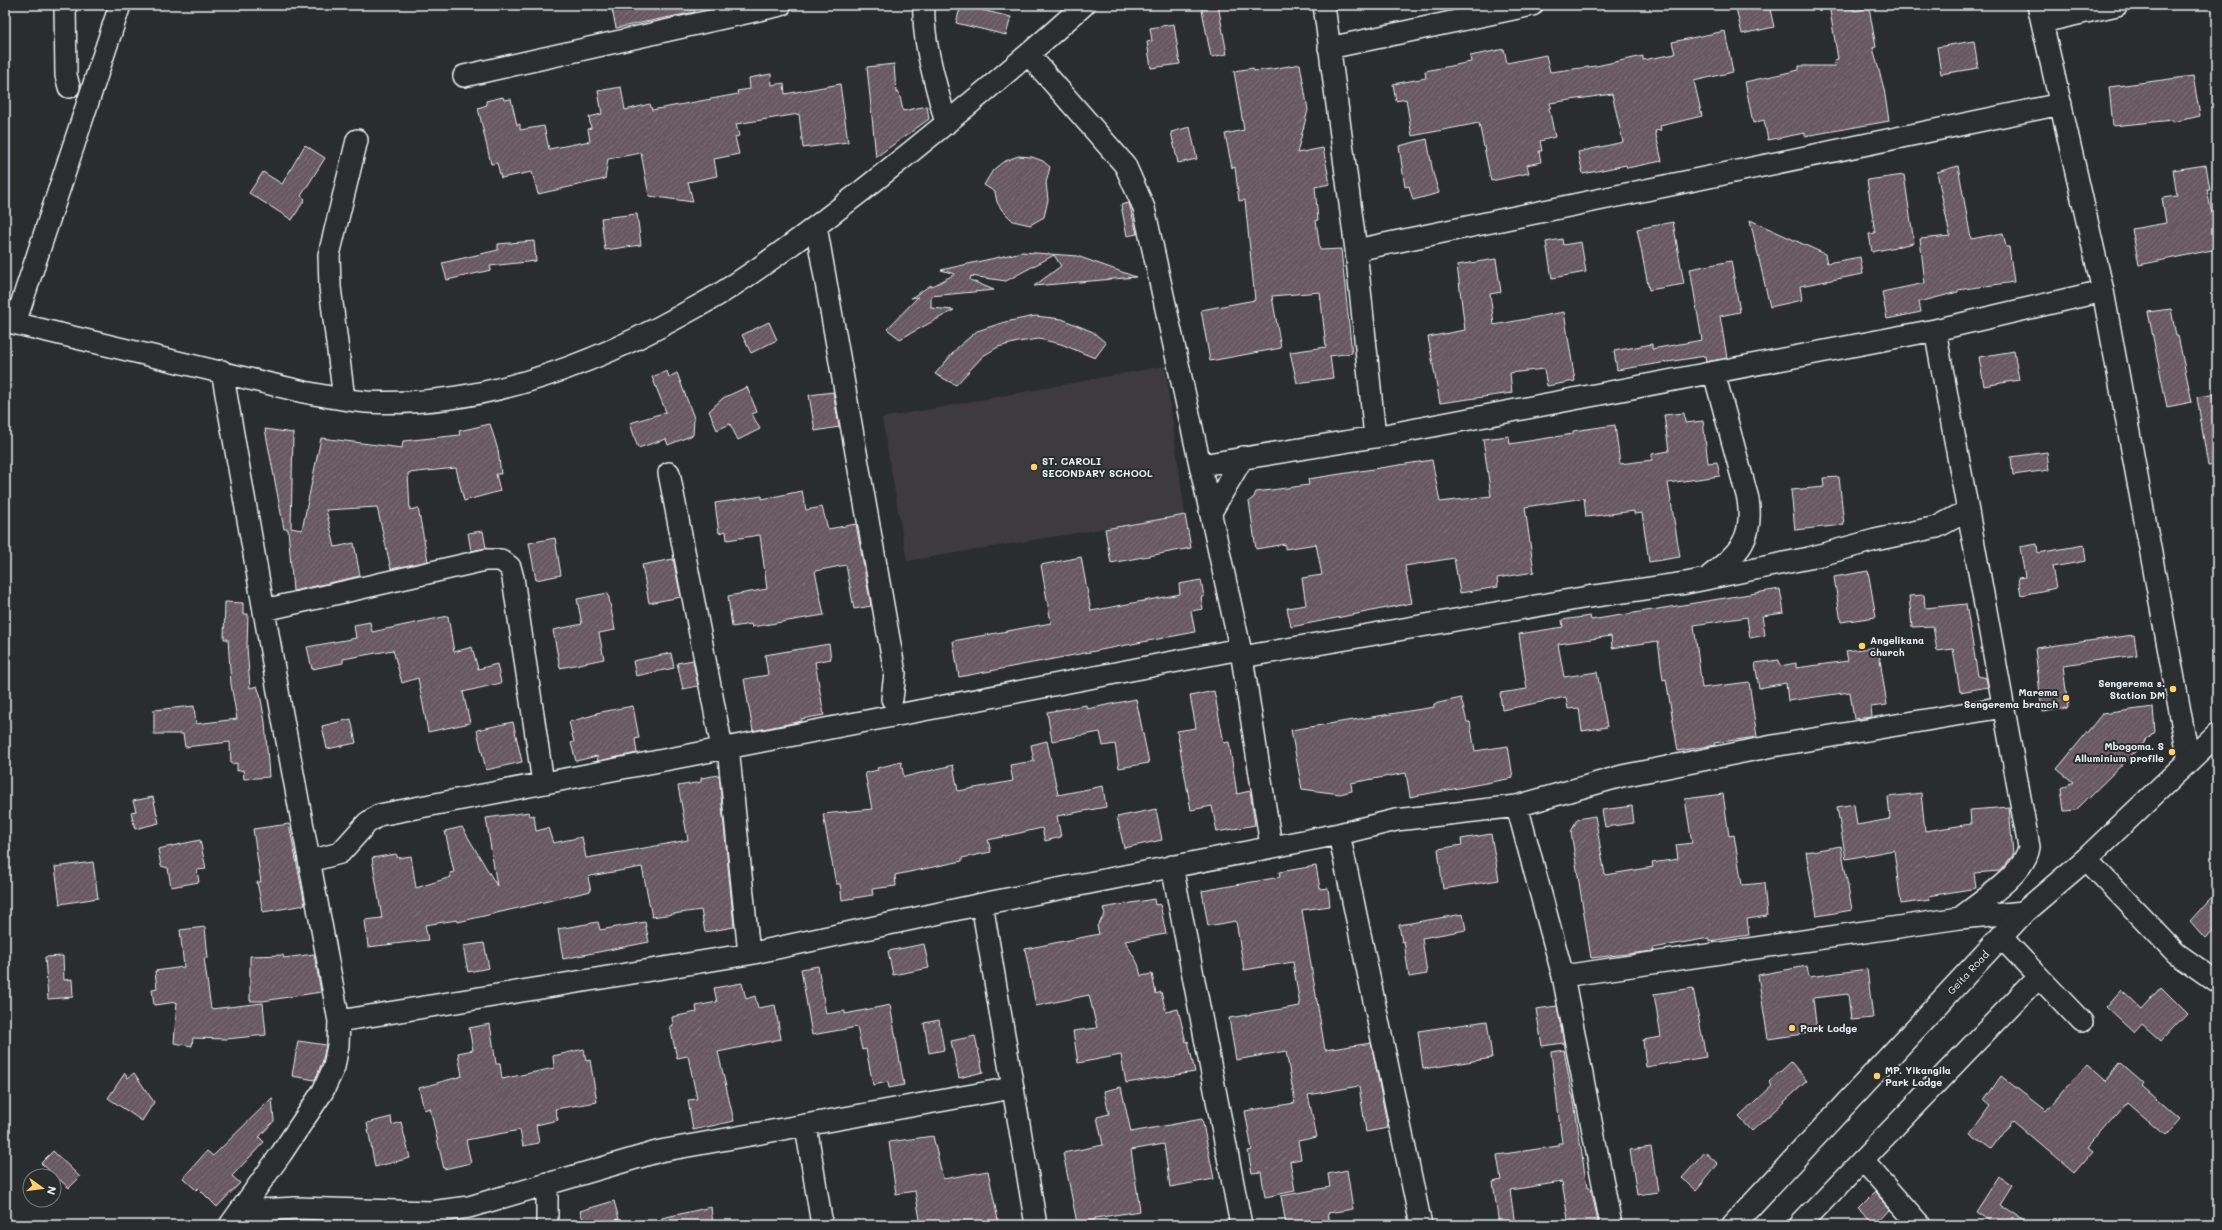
<svg xmlns="http://www.w3.org/2000/svg" width="2222" height="1230" viewBox="0 0 2222 1230" font-family="Mali,sans-serif">
<style>
.built{fill:#3d3a3d}
.building{fill:url(#building-hatch);stroke:#e8f1f8}
.lines{fill:none;stroke-linecap:round;stroke-linejoin:round}
.minor-casing{stroke:#e8f1f8;stroke-width:24}
.highway-casing{stroke:#e8f1f8;stroke-width:25}
.minor{stroke:#2a2d2e;stroke-width:21}
.highway{stroke:#2a2d2e;stroke-width:22}
.poi-dot{fill:#ffd166;stroke:#2a2d2e;stroke-width:1.5}
.labels{text-anchor:middle;dominant-baseline:central;stroke-width:4;stroke-linejoin:round;paint-order:stroke}
.poi-label{font-size:10px;font-weight:bold;fill:#e8f1f8;stroke:#2a2d2e;text-anchor:start}
.street-label{font-size:10px;fill:#e8f1f8;stroke:#2a2d2e}
</style>
<defs>
<pattern id="building-hatch" width="6" height="6" patternUnits="userSpaceOnUse"><rect width="6" height="6" fill="#685861"/><path d="M-1 1l2-2M0 6l6-6M5 7l2-2" fill="none" stroke="#7e7078"/></pattern>
</defs>
<rect width="100%" height="100%" fill="#2a2d2e"/>
<filter id="ink" filterUnits="userSpaceOnUse"><feTurbulence type="fractalNoise" baseFrequency=".025" numOctaves="2"/><feDisplacementMap in="SourceGraphic" scale="8" xChannelSelector="R" yChannelSelector="G"/><feConvolveMatrix kernelMatrix="1 2 1 2 8 2 1 2 1" color-interpolation-filters="sRGB"/></filter>
<g filter="url(#ink)">
<!-- built -->
<path class="built" d="M1165,366L1185,515L907,561L882,418Z"/>
<!-- building -->
<path class="building" d="M611,5H694L695,12L616,28Z
M961,5L1011,17L1006,35L956,23Z
M1201,5H1218L1227,54L1211,57Z
M1748,5H1769L1774,27L1742,34L1736,8Z
M1829,5H1853L1854,11L1869,8L1876,47L1873,48L1884,89L1889,121L1805,136V133L1768,140L1764,120L1753,123L1745,82L1799,70V66H1835L1834,60L1838,59Z
M1174,24L1180,64L1151,68L1147,42L1152,41L1150,28Z
M1725,31L1733,72L1694,81L1702,116L1660,126L1661,130L1655,131L1662,161L1627,168L1626,165L1583,174L1578,152L1623,142L1612,94L1550,103L1551,107L1549,108L1555,137L1540,141L1542,151H1539L1541,162L1527,165L1529,173L1491,181L1479,123L1412,136L1406,99L1396,101L1393,84L1426,78L1425,71L1471,62L1470,56L1504,49L1507,63L1546,55L1550,72L1596,66L1643,56V60L1675,54L1672,42Z
M1974,41L1978,68L1941,74L1937,47Z
M894,64L896,93L899,92L903,111L927,106L929,119L876,157L867,67Z
M1300,64L1308,110L1297,153L1323,148L1330,184L1315,187L1318,220H1316L1320,250L1341,249L1352,353L1330,356L1333,378L1297,383L1290,352L1326,347L1320,292L1272,296L1281,348L1210,361L1201,310L1255,300L1245,200L1239,201L1235,167L1232,168L1225,134L1244,130L1234,71L1253,68L1254,71L1272,69Z
M771,74L772,85L784,83L785,94L840,84L848,142L803,148L799,114L736,124L739,136L735,137L739,154L714,159L717,176L688,182L693,202L649,196L641,153L608,159L605,179L538,194L532,172L501,178L497,163L491,164L478,108L487,105L486,101L503,97L504,100L511,99L517,125L520,124V130L544,126L549,149L590,141L588,129L591,128L589,117L602,114L598,91L621,87L625,110L650,104L652,110L738,94L737,91L750,89L749,78Z
M2193,76L2200,116L2173,122V120L2113,126L2109,87Z
M1190,127L1197,159L1178,163L1171,132Z
M1427,139L1433,173L1439,193L1413,200L1409,186L1405,187L1399,146Z
M305,145L325,158L301,196L305,199L292,220L249,193L263,172L282,184Z
M1018,156L1032,157L1043,161L1050,167L1046,183L1048,200L1044,217L1030,225L1013,221L1002,210L997,202L995,192L984,185L993,170L1003,162Z
M2206,165L2210,190H2207L2217,238V249L2139,265L2132,229L2166,223L2162,198L2177,196L2173,170Z
M1958,166L1971,239L2003,233L2006,247H2009L2014,282L1958,290V292L1919,302L1921,312L1887,319L1882,292L1925,283L1920,239L1950,236L1937,172Z
M1904,175L1914,243L1872,252L1869,234L1875,233L1867,180Z
M1129,203L1137,234L1127,236L1121,205Z
M637,214L641,245L605,250L601,218Z
M1750,220L1825,254L1827,263L1860,257L1863,274L1800,286L1802,300L1770,307Z
M1673,222L1684,284L1649,290L1637,229Z
M1562,239L1563,245L1581,242L1586,272L1552,278L1546,242Z
M534,241L536,261L490,266L491,270L447,280L442,263L498,250V244Z
M1022,252L1077,256L1136,277L1034,286L1061,266L1054,255L1006,281L971,276L970,280L994,290L931,296V308L954,310L900,339L887,329L918,297L911,298L931,285V287L955,274L941,270Z
M1496,259L1501,292L1490,294L1494,325L1564,312L1575,381L1547,386L1544,369L1510,373L1512,393L1440,403L1428,337L1465,330L1457,265Z
M1731,261L1740,312L1720,316L1727,358L1706,362L1705,356L1617,370L1614,351L1652,344V349L1702,340L1690,269Z
M2171,309L2176,336H2178L2192,402L2167,407L2148,312Z
M1035,316L1062,319L1093,332L1106,343L1095,358L1061,344L1039,339L1018,342L998,347L983,356L956,385L935,374L958,347L977,331L1005,322Z
M769,322L777,340L751,353L742,335Z
M2014,351L2019,380L1984,386L1979,357Z
M667,371L669,377L677,373L694,418L693,435L668,445L666,439L638,448L630,423L666,412L652,377Z
M747,387L757,412L752,414L760,429L738,440L730,424L717,430L709,411L723,398Z
M833,392L839,427L815,431L809,395Z
M2217,394V465L2208,466L2197,397Z
M1684,413L1685,423L1703,421L1708,463L1717,462L1720,476L1668,483L1680,557L1649,562L1642,513L1634,514V511L1586,517L1584,498L1525,507L1534,572L1497,578L1498,587L1460,593L1454,558L1405,566L1412,603L1291,627L1287,608L1306,605L1302,578L1322,575L1316,544L1285,549V544L1256,549L1249,501L1254,497L1256,492L1309,485L1308,479L1432,460L1440,502L1491,496L1483,439L1509,436L1510,444L1573,434V431L1615,425L1620,464L1652,460V454L1669,451L1664,415Z
M490,424L498,450L501,474H496L500,491L464,501L456,468L408,473L410,510L418,508L428,561L391,569L377,507L326,510L335,547L354,543L360,576L293,591L288,529H284L265,429L293,433L291,528L302,530L321,438L402,448L403,441L460,435L459,431Z
M2047,452L2049,470L2013,475L2011,457Z
M1839,477L1844,525L1795,530L1791,490L1824,487L1823,478Z
M802,491L806,510L822,507L828,529L856,524L871,606L854,609L846,565L815,571L824,615L752,627L751,624L732,627L728,596L767,589L760,535L727,540L726,531L719,533L715,503L762,496V499Z
M1185,515L1191,548L1111,563L1105,529Z
M483,531L486,548L471,551L468,533Z
M555,538L561,575L536,580L529,543Z
M2037,544L2038,553L2084,545L2086,561L2052,567L2056,588L2021,595L2018,578L2025,577L2020,547Z
M1081,557L1091,611L1180,594L1179,584L1201,580L1204,597H1201L1203,609L1191,611L1195,632L959,677L953,641L1051,623L1041,565Z
M673,559L681,597L649,603L642,565Z
M1868,571L1876,617L1841,622L1834,577Z
M1780,589L1784,613L1762,616L1765,635L1750,638L1747,617L1694,625L1702,688L1749,682L1757,737L1714,743L1715,745L1678,751L1666,679L1663,680L1658,641L1612,648L1611,636L1558,644L1564,677L1597,672L1607,727L1582,731L1579,708L1568,709L1566,697L1502,710L1500,693L1527,689L1519,634L1563,627L1562,620L1590,616L1591,620Z
M608,593L615,630L599,633L604,659L560,668L553,630L582,624L577,599Z
M1924,595L1925,608L1966,604L1978,676L1986,678L1988,687L1960,692L1953,649L1937,651L1933,626L1912,627L1909,596Z
M225,602L243,603V614H248L247,647L250,688L257,686L260,694L265,722L269,777L244,779L243,770L237,771V763L231,764L230,742L185,747L183,734H154V710L194,706L196,724L237,719L231,684L228,639H224Z
M448,616L454,652L472,647L478,669L497,664L501,683L463,692L470,723L428,732L418,678L402,683L393,650L343,659V663L312,669L307,647L356,638L354,625L370,622L372,632Z
M2134,635L2137,655L2063,665L2068,708L2042,712L2035,648Z
M829,644L831,659L815,662L824,715L801,719L802,721L753,731L744,679L768,675L765,655Z
M1878,647L1887,705L1871,707L1872,717L1854,719L1850,692L1788,701L1786,683L1759,688L1755,663L1779,660L1780,666L1796,663V668L1848,661L1846,651Z
M671,653L674,668L636,676L633,661Z
M693,660L698,686L683,689L677,663Z
M1214,691L1224,743L1229,742L1237,794L1250,791L1255,825L1217,832L1212,806L1191,810L1177,731L1196,728L1190,696Z
M1461,698L1467,722H1470L1475,751L1508,746L1513,778L1410,797L1406,773L1351,783L1352,791L1340,794L1302,789L1291,730L1434,707V704Z
M1136,699L1149,763L1119,768L1115,744L1103,746L1100,732L1052,741L1047,712L1086,705L1087,709Z
M633,706L639,738L635,739L637,753L598,761L597,756L576,761L571,743L574,742L569,722L597,714L596,713Z
M2153,707L2155,732L2076,810L2064,811L2061,788L2073,782L2057,769L2102,714Z
M351,719L356,743L327,749L322,726Z
M513,722L522,762L486,770L477,730Z
M1047,741L1058,795L1103,786L1106,807L1057,816L1061,837L1045,841L1042,828L988,840L991,852L962,858V861L895,875L896,886L872,889L873,895L842,900L840,884H836L823,814L872,809L865,773L878,770L877,768L901,762L904,777L953,765L958,791L1013,781L1010,765L1034,761L1031,745Z
M719,775L734,927L705,932L701,910L652,917L642,867L590,876L588,878L591,891L458,922L457,920L425,925L428,940L368,947L365,920L382,918L372,858L396,854L398,858L411,856L416,888L451,877L450,873L454,872L445,831L462,827L497,886L486,818L529,812L530,816L534,815L536,831L548,828L553,843L582,837L586,858L639,849L688,840L678,786L701,782V778Z
M1921,793L1925,831L1971,824L1970,810L2009,807L2013,855L2000,871L1974,873L1976,888L1929,896L1930,900L1901,904L1894,850L1846,859L1837,807L1854,804L1857,825L1890,819L1888,797Z
M1723,794L1729,836L1734,835L1742,885L1764,883L1767,916L1747,919L1749,935L1709,941V938L1653,948L1654,951L1591,958L1571,832L1577,819L1595,816L1605,875L1653,867L1652,863L1678,859L1676,845L1692,843L1685,799Z
M153,797L159,823L135,829L131,812L136,811L133,801Z
M1632,806L1634,823L1605,827L1602,810Z
M1156,809L1162,840L1124,848L1117,817Z
M289,824L305,905L263,912L257,882H261L253,829Z
M1491,834L1499,880L1443,889L1438,849L1462,845L1461,839Z
M200,840L206,869L197,870L199,882L171,887L168,868L161,866L158,849Z
M1841,846L1852,910L1817,916L1806,852Z
M93,862L98,898L60,904L55,867Z
M1316,866L1320,889L1328,888L1330,906L1302,910L1325,1050L1371,1043L1388,1128L1366,1132L1359,1086L1308,1095L1317,1137L1298,1141L1301,1159L1290,1161L1295,1191L1265,1197L1261,1172L1252,1173L1248,1151L1252,1150L1245,1111L1295,1103L1286,1051L1236,1060L1229,1018L1300,1006L1293,962L1244,970L1236,921L1208,926L1202,891L1280,877L1279,872Z
M2217,891V927L2205,938L2190,921Z
M1154,899L1155,905L1160,904L1166,934L1125,941L1138,964L1141,976L1152,974L1156,994L1161,992L1166,1012L1178,1009L1186,1042L1188,1041L1195,1072L1126,1083L1121,1055L1078,1063L1073,1031L1097,1028L1089,995L1036,1006L1025,949L1099,934L1097,926L1105,914L1103,908Z
M1463,914L1466,930L1422,938L1427,974L1409,977L1404,941L1402,942L1399,925Z
M598,922L600,930L645,922L649,942L563,959L558,929Z
M205,927L208,958H204L211,1009L263,1003L266,1035L226,1039L193,1038L192,1046L174,1043L177,1002L154,1005L152,989L157,988L155,971L184,967L180,930Z
M484,943L489,968L468,972L463,946Z
M924,944L929,968L893,975L888,951Z
M314,954L321,992L263,1001H250V956L283,955L284,958Z
M63,956L64,980L72,979L73,997L48,999L45,957Z
M818,966L826,1014L845,1011V1014L890,1005L904,1085L889,1088L888,1082L873,1085L866,1049L862,1050L857,1027L812,1035L801,969Z
M1807,966L1809,977L1867,969L1873,1018L1851,1020L1848,994L1813,998L1817,1032L1768,1039L1758,975Z
M742,983L746,999L755,996L758,1008L775,1005L781,1039L718,1052L734,1121L693,1130L688,1100L697,1099L688,1056L677,1058L670,1026H673L672,1017L697,1012L696,1006L717,1002L714,988Z
M2161,987L2187,1013L2161,1041L2142,1024L2134,1033L2106,1007L2121,990L2141,1009Z
M1693,988L1706,1057L1646,1067L1643,1040L1661,1037L1654,994Z
M1557,1006L1564,1043L1542,1046L1536,1009Z
M939,1020L944,1050L929,1053L924,1023Z
M1487,1021L1492,1058L1423,1069L1418,1031Z
M490,1024L496,1064H500L502,1079L554,1068L553,1056L584,1049L586,1061L590,1060L597,1102L555,1109L558,1120L536,1125L539,1143L523,1146L520,1130L466,1140L471,1163L444,1169L430,1108L424,1110L419,1088L462,1076L458,1053L473,1050L469,1028Z
M975,1036L983,1072L959,1078L951,1041Z
M298,1041L326,1045L322,1063L315,1080L292,1076Z
M1564,1050L1572,1095H1573L1587,1188H1591L1598,1222L1569,1225L1562,1182L1510,1190L1515,1225H1499L1493,1182L1501,1180L1497,1155L1558,1146V1143H1562L1551,1052Z
M1791,1062L1807,1081L1752,1131L1739,1117L1772,1086L1769,1082Z
M2087,1063L2106,1080L2120,1063L2143,1083L2141,1086L2179,1119L2165,1135L2127,1102L2088,1147L2093,1151L2074,1173L2013,1121L1991,1150L1970,1134L1990,1106L1984,1101L2001,1076L2046,1111Z
M125,1073L128,1078L134,1073L154,1102L142,1121L108,1098Z
M1121,1087L1131,1132L1202,1119L1214,1179L1170,1187L1164,1144L1131,1150L1140,1211L1095,1218V1220L1077,1223L1063,1153L1103,1145L1097,1117L1109,1114L1104,1091Z
M272,1098L274,1121L259,1137L264,1142L232,1176L240,1183L217,1207L198,1188L196,1190L183,1178L207,1151L213,1156Z
M391,1117L392,1125L401,1122L410,1158L375,1167L367,1123Z
M933,1136L943,1179L988,1171L999,1225H921L915,1191L896,1194L889,1142Z
M1651,1147L1658,1192L1637,1195L1630,1150Z
M53,1151L80,1177L69,1188L41,1163Z
M1705,1152L1718,1164L1696,1190L1682,1178Z
M1347,1170L1353,1209L1328,1213L1330,1223L1316,1225H1286L1281,1196L1330,1187L1328,1174Z
M1999,1176L2013,1186L2001,1205L2031,1225H1996L1976,1212Z
M1875,1192L1890,1209L1875,1225L1858,1209Z
M614,1201L619,1219L599,1225H585L580,1211Z
M711,1207L713,1225H663L662,1218Z"/>
<g class="lines">
<!-- minor casing -->
<g class="minor-casing">
<path id="minor" d="M65,5L66,75L69,87
M924,5C922,44 937,86 946,124
M1324,5L1356,250L1375,437
M2038,5L2103,291L2189,761
M2042,22L2117,5
M1329,48L1532,5
M1029,55L1125,165L1144,208L1242,657L1271,846
M464,76L781,5
M816,226L895,673L892,699
M1356,250L2061,104
M5,321L304,392C324,396 345,400 366,402C477,408 586,368 682,315C698,306 714,298 729,288C777,257 823,221 868,186C942,128 1014,68 1084,5
M15,323L120,5
M1935,330L2029,847C2026,873 1981,901 1960,918
M222,371L282,714L339,1021L338,1045L334,1067L323,1091L281,1154L230,1225
M344,399L330,287L329,255L357,140
M1201,465L1375,437L1935,330L2103,291
M669,473L722,748
M1211,512L1243,457
M1710,576C1739,552 1754,540 1748,499L1714,373
M264,610L485,560H501L510,567L513,578L543,783
M1242,657L1588,597L1686,583L1809,558L1875,540L1937,527L1967,511
M728,747L749,954
M1517,806L1563,976L1611,1225
M1339,834L1421,1225
M2086,859L2176,953L2217,982
M310,861L340,853L367,823L379,815L1240,649
M1172,866L1241,1225
M982,904L1036,1225
M2001,937L2082,1022
M1563,976L1960,918L2024,912
M339,1021L749,954L982,904L1339,834L1396,820L1517,806L1622,776L1773,746L2003,707
M806,1126L822,1225
M1863,1160L1920,1225
M547,1183V1225
M242,1211L296,1208L431,1212L469,1207L660,1151L1012,1088
M1800,1225L2038,977"/>
</g>
<!-- highway casing -->
<g class="highway-casing">
<g id="highway">
<path id="s1" d="M1733,1225L2024,912L2086,859L2217,734"/>
</g>
</g>
<!-- minor -->
<use href="#minor" class="minor"/>
<!-- highway -->
<use href="#highway" class="highway"/>
</g>
</g>
<!-- markers -->
<g class="poi-dot">
<circle cx="1034" cy="467" r="4"/>
<circle cx="1862" cy="646" r="4"/>
<circle cx="2173" cy="689" r="4"/>
<circle cx="2066" cy="698" r="4"/>
<circle cx="2172" cy="752" r="4"/>
<circle cx="1792" cy="1028" r="4"/>
<circle cx="1877" cy="1076" r="4"/>
</g>
<g class="labels">
<!-- poi labels -->
<g class="poi-label">
<text x="1042" y="461">ST. CAROLI<tspan x="1042" dy="12">SECONDARY SCHOOL</tspan></text>
<text x="1870" y="640">Angelikana<tspan x="1870" dy="12">church</tspan></text>
<text x="2165" y="683" text-anchor="end">Sengerema s.<tspan x="2165" dy="12">Station DM</tspan></text>
<text x="2058" y="692" text-anchor="end">Marema<tspan x="2058" dy="12">Sengerema branch</tspan></text>
<text x="2164" y="746" text-anchor="end">Mbogoma. S<tspan x="2164" dy="12">Alluminium profile</tspan></text>
<text x="1800" y="1028">Park Lodge</text>
<text x="1885" y="1070">MP. Yikangila<tspan x="1885" dy="12">Park Lodge</tspan></text>
</g>
<!-- street labels -->
<g class="street-label">
<text stroke="none"><textPath href="#s1" startOffset="345">Geita Road</textPath></text>
</g>
</g>
<!-- margin -->
<rect width="2222" height="1230" fill="none" stroke="#2a2d2e" stroke-width="20"/>
<rect x="10" y="10" width="2202" height="1210" fill="none" stroke="#e8f1f8" stroke-width="1.5" filter="url(#ink)"/>
<!-- north arrow -->
<g transform="translate(42 1188) rotate(104)"><circle r="19" fill="#2a2d2e" stroke="#767b7f"/>
<path d="M0-3L7 15L0 10L-7 15Z" fill="#ffd166"/>
<text y="-6" font-size="11" font-weight="bold" text-anchor="middle" fill="#e8f1f8">N</text>
</g>
</svg>
